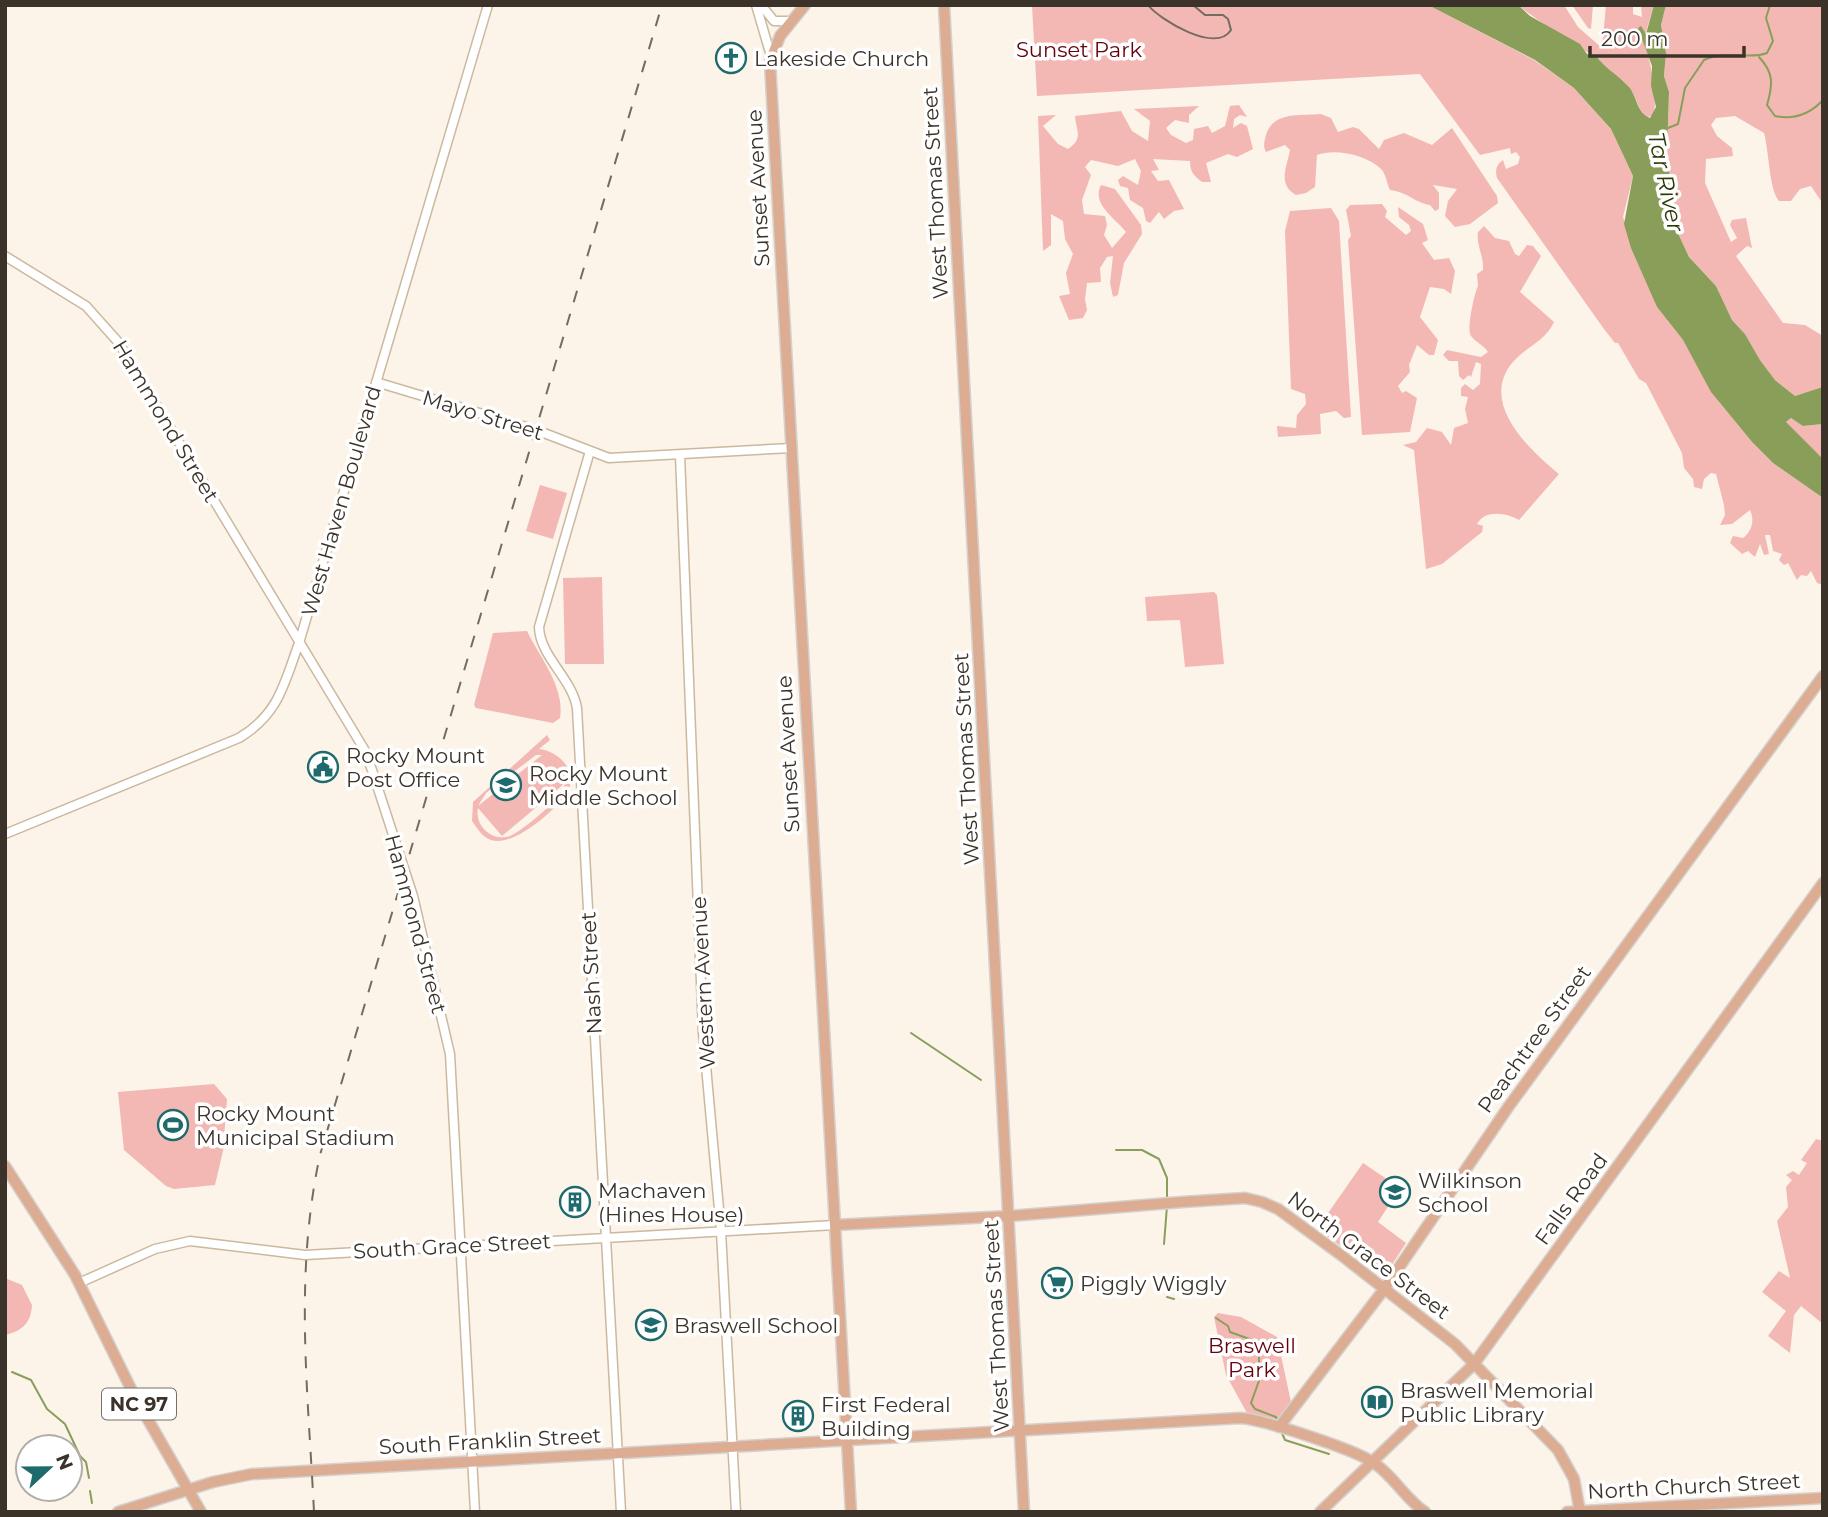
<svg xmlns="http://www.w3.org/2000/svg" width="1828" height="1517" viewBox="0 0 1828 1517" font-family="Montserrat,sans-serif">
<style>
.green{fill:#f3b8b3;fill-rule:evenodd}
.water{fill:#899f59}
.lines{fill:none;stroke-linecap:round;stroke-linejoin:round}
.stream{stroke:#899f59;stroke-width:2}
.minor-casing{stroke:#ccb89e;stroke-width:11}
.major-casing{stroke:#d4d2d0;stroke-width:13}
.minor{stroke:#fff;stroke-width:8}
.major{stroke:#ddad93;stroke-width:10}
.tram{stroke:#746c62;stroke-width:2}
.rail{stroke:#746c62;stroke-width:2;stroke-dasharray:12 12;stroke-linecap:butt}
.labels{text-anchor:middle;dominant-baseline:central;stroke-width:7;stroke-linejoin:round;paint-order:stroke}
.shield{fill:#fff;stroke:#767069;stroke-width:2}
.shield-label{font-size:19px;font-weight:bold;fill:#3b3329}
.park-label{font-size:21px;fill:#65000d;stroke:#fff}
.poi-label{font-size:21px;fill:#3b3329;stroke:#fff;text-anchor:start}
.street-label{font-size:21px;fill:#3b3329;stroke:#fff}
.water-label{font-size:23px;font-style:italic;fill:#2b3902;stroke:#fff}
</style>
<rect width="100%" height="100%" fill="#fcf3e9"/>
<!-- green -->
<path class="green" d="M1032,5H1428L1534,60L1574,88L1611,129L1633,176L1623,217L1657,307L1683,340L1720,403L1752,442L1773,463L1823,498V585L1817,583L1811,571L1807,576L1801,575L1797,580L1788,563L1784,565L1779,560L1782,554L1773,551L1770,535H1765L1769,554L1764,555L1760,544L1755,557L1748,551L1742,554L1730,543L1733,536L1743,538C1752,531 1755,520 1750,510L1732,524L1720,525L1725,515L1724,505L1716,474L1711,473L1704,479L1702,489L1694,487L1693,479L1684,468L1682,453L1646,383L1639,379L1618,343H1615L1604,329L1497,178C1495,170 1496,165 1503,160L1506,169L1518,164L1520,157L1516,152L1511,154L1510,148L1480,155L1420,74L1037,96Z
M1518,5H1564L1578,27L1602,48L1606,5H1633V14L1642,17L1641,5H1654L1645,35L1638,31C1649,44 1659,101 1653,116L1647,117C1638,110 1638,102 1633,93C1624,78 1606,70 1596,56C1588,55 1527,13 1518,5Z
M1572,5H1593L1591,29L1588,28Z
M1666,5H1823V204L1811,186L1800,189L1791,201H1779C1769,190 1769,150 1764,133L1735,116L1716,118L1711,125L1717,136L1732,148L1733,156L1706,159L1705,183L1731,242L1737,238L1730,225L1732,220L1746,218L1752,248L1747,246L1736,256L1783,323L1805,325L1823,336V387L1819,389L1795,396L1775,380L1760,360L1745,334L1732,320L1716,286L1689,257L1676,229L1667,154L1669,92L1664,76L1666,53L1661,25Z
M1239,105L1247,117L1240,115L1234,119L1233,128L1241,123L1247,126L1253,149L1237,157L1228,154L1206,163L1211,182H1202C1193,175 1190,171 1190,161L1153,159L1159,170L1151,171L1158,181L1169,180L1184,209L1174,211L1164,219L1159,212L1150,223L1146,221L1143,208L1130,200L1128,188L1120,186L1118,180L1123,176L1138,185L1141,171L1135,159L1118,166L1091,160L1085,167L1091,175L1082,200L1084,214L1105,216L1107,225L1104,235L1112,248L1126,232C1115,218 1091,204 1101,185L1115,189L1141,225L1142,234L1124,263L1118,295L1113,297L1110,283L1113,256L1107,257L1100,268L1101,282L1087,283L1085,299L1087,310L1083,318L1069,320L1059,296L1070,294L1066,273L1073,254L1065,239L1063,221L1051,214V245L1043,251L1038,116L1056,115L1043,126L1058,144L1068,149C1084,138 1076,131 1075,116L1121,111L1132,131L1148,141L1150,121L1134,109L1199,106L1189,115V123L1175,120L1166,128L1171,135L1186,143L1193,140L1194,129L1208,126L1212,133L1225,126L1230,106Z
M1321,114L1331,118L1338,132L1353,127L1359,129L1379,149L1384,140L1404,133L1432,145L1452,128L1497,196L1498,203L1470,224L1455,227L1445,216L1448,201L1457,189L1433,185L1439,193V209L1435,211L1430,205C1415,203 1408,192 1390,190C1387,184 1386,174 1381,169C1367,155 1335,148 1317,155L1315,187L1306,193L1296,195C1277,184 1287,167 1290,150L1285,145L1266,152C1263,146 1264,143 1266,135C1273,111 1301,116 1321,114Z
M1382,204L1387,211L1385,217L1406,235L1411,231L1409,225L1399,217L1398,207L1423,224L1428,240L1422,243L1434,260L1449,258L1455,271L1451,294L1444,289L1430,287L1420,317L1438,340L1434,355H1429L1417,345L1409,365L1410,372L1398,386L1402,393L1406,391L1417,398L1410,432L1362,435L1348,240L1351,236L1346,210L1350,205Z
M1331,208L1339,221L1351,417L1344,418L1336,411L1320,414L1321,434L1278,437L1277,426L1296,428L1297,415L1306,404L1305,394L1291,389L1285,231L1290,211Z
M1484,226L1495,238L1509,241L1515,254L1519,256L1527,245L1533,246L1541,256L1520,292L1554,322C1545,342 1525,347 1512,363C1479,404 1530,450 1559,474L1519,520C1507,513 1485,509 1477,524L1483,526L1482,532L1442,564L1426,569L1414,450L1403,445L1416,442L1427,428L1442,432L1451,445L1454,428L1468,423L1465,409L1468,397L1461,396V388L1465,384L1473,390L1480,384L1481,364L1476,362L1471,377L1469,375L1463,380L1459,376L1458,361H1449L1443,355L1447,350L1481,357L1488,352C1484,345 1475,342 1471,336C1466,330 1475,291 1478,286L1477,274L1483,270C1484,256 1476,245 1478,232Z
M1791,418L1804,426L1823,424V459L1789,427L1786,422Z
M540,485L567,493L553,539L526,531Z
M602,577L604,664H565L563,578Z
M1214,592L1217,595L1224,664L1185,667L1180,620L1147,621L1145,597Z
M527,631C540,658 565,687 560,718L553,723L476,708L474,705L493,633Z
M547,735L550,740L539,749C559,751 581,773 566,794C555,811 512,848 491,840C482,837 477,828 472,821L473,802ZM536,755H542L478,806L486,793ZM565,783C562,798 528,826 514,834C495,845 474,827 478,808L502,836Z
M214,1084L227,1099L223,1151L215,1185L174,1189L166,1186L124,1150L118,1092Z
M1816,1139L1823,1141V1324L1801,1306L1794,1315L1790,1353L1768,1336L1786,1311L1762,1292L1779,1271L1790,1278L1777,1221L1788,1207L1786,1187L1792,1180L1786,1175L1793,1171L1799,1175L1807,1163L1801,1160Z
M1363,1163L1400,1188L1378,1222L1406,1243L1384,1277L1317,1229Z
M5,1278L22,1285L32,1305C31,1323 22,1331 5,1335Z
M1218,1313L1241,1317L1277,1337L1291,1402L1277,1420L1247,1413L1226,1375L1214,1317Z"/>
<!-- water -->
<path class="water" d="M1428,5H1518L1530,16L1580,44L1587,54L1596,56C1605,68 1618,75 1629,87C1638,98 1636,112 1650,118L1656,107L1651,86L1652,66L1638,28L1641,26L1646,34L1654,5H1666L1661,25L1666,53L1664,76L1669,92L1667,154L1676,229L1689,257L1716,286L1732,320L1745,334L1760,360L1775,380L1795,396L1823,387V424L1803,426L1791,418L1786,422L1823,459V498L1773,463L1752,442L1711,392L1683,340L1657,307L1631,248L1624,224L1633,176L1611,129L1574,88L1535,60Z"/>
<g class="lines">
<!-- stream -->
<path class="stream" d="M1759,57C1774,73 1773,84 1767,105L1775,116C1794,120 1810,114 1823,100
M1668,128L1678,124L1685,88L1704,60C1725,50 1751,60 1767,53L1773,41L1766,18L1770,5
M911,1033L981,1080
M1116,1150H1142L1159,1159L1167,1178V1197
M1164,1244L1167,1206
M1167,1297L1174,1299
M1216,1318L1228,1326L1230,1332L1258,1342L1260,1378L1251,1403L1255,1409L1276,1417L1278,1423
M12,1372L31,1380L47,1409L65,1424L80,1456L86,1462L89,1478
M1281,1431L1285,1440L1329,1454
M90,1491L92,1503"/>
<!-- minor casing -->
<g class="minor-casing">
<path id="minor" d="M756,5L771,56
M761,5L774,21H791
M5,256L86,306L119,343L364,749L372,770L413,896L450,1054L475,1512
M376,382L536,430L609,458L791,448
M590,451L539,627C540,657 572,678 577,708L621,1512
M680,455L703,1033L721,1231L736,1512
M5,834L239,738C279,714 284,684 299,643L488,5
M79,1283L155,1249L190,1241L305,1255L835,1225"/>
</g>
<!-- major casing -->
<g class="major-casing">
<path id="major" d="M805,5L780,36L770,62L851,1512
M944,5L1024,1512
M5,1166L75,1275L135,1397L201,1512
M835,1225L1010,1216L1182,1202L1245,1198L1262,1202L1278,1209L1341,1255L1455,1344L1558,1450L1574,1479L1580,1512
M1279,1427L1385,1288L1509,1106L1823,676
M118,1512L213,1482L252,1474L1240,1418C1262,1419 1356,1450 1374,1463C1394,1476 1405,1499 1425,1512
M1320,1512L1474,1364L1823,883
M1567,1512L1823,1498"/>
</g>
<!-- minor -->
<use href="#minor" class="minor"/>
<!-- major -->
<use href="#major" class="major"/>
<!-- tram -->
<path class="tram" d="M1148,5C1160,20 1216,54 1231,30L1228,19L1223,15H1205L1193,5"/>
<!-- rail -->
<path class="rail" d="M314,1512C308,1390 294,1275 320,1155L662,5"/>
</g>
<!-- icons -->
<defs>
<g id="church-ring" transform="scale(1.575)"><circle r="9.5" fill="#fff" stroke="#1e6a6d" stroke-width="1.5"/><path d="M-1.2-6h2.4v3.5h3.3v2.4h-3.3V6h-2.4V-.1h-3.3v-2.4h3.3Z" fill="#1e6a6d"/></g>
<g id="civic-ring" transform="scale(1.575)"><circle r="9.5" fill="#fff" stroke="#1e6a6d" stroke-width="1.5"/><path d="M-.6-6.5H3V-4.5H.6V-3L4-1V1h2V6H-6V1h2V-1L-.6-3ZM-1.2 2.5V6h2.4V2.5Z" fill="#1e6a6d"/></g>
<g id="school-ring" transform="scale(1.575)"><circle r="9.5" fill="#fff" stroke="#1e6a6d" stroke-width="1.5"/><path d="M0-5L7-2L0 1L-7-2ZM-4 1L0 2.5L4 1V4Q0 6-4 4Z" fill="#1e6a6d"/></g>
<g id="stadium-ring" transform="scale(1.575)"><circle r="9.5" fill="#fff" stroke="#1e6a6d" stroke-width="1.5"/><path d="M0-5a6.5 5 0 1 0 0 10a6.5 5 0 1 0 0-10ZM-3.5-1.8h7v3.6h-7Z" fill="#1e6a6d"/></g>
<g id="building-ring" transform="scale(1.575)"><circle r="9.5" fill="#fff" stroke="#1e6a6d" stroke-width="1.5"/><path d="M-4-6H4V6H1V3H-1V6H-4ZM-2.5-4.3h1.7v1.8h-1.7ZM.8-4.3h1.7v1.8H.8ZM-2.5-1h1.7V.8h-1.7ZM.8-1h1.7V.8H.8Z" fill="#1e6a6d"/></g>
<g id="supermarket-ring" transform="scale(1.575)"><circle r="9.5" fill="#fff" stroke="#1e6a6d" stroke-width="1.5"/><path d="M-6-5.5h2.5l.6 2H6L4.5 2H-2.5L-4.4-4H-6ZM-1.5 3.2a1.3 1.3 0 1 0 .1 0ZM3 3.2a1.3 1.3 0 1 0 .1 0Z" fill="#1e6a6d"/></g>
<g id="library-ring" transform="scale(1.575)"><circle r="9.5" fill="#fff" stroke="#1e6a6d" stroke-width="1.5"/><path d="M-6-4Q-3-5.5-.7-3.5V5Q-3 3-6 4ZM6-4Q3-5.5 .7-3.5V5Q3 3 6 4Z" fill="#1e6a6d"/></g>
</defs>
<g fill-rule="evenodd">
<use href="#church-ring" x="731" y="58"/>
<use href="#civic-ring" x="323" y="767"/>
<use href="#school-ring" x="506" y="785"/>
<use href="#stadium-ring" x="173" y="1125"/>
<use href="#school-ring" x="1395" y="1192"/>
<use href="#building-ring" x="575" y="1202"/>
<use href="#supermarket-ring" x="1057" y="1283"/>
<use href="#school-ring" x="651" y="1325"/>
<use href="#library-ring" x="1377" y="1402"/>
<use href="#building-ring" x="798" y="1416"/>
</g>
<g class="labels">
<!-- shield labels -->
<rect class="shield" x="102" y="1388.5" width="74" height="31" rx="5"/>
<g class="shield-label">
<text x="139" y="1404">NC 97</text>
</g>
<!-- park labels -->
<g class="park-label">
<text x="1079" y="49">Sunset Park</text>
<text x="1252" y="1345">Braswell<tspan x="1252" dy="24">Park</tspan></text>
</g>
<!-- poi labels -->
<g class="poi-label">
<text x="754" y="58">Lakeside Church</text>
<text x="346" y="755">Rocky Mount<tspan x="346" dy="24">Post Office</tspan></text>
<text x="529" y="773">Rocky Mount<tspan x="529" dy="24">Middle School</tspan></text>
<text x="196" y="1113">Rocky Mount<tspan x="196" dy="24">Municipal Stadium</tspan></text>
<text x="1418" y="1180">Wilkinson<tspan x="1418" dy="24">School</tspan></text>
<text x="598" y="1190">Machaven<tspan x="598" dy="24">(Hines House)</tspan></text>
<text x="1080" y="1283">Piggly Wiggly</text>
<text x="674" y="1325">Braswell School</text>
<text x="1400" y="1390">Braswell Memorial<tspan x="1400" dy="24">Public Library</tspan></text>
<text x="821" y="1404">First Federal<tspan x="821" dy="24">Building</tspan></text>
</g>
<!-- street labels -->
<g class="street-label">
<text transform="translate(758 188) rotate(-93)">Sunset Avenue</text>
<text transform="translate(935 193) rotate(-93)">West Thomas Street</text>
<text transform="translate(483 415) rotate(17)">Mayo Street</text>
<text transform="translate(166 421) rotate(59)">Hammond Street</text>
<text transform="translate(341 501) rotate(-74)">West Haven Boulevard</text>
<text transform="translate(788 754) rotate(-93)">Sunset Avenue</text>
<text transform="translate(966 759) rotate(-93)">West Thomas Street</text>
<text transform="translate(416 924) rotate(75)">Hammond Street</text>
<text transform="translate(591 973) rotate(-93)">Nash Street</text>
<text transform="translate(703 983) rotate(-93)">Western Avenue</text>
<text transform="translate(1534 1039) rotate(-54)">Peachtree Street</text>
<text transform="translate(1571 1199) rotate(-54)">Falls Road</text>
<text transform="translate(452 1246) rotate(-3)">South Grace Street</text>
<text transform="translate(1369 1255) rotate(37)">North Grace Street</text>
<text transform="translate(996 1326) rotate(-93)">West Thomas Street</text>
<text transform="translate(490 1441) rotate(-3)">South Franklin Street</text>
<text transform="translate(1694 1486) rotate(-3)">North Church Street</text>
</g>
<!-- water labels -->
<g class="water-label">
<text transform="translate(1666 182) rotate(78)">Tar River</text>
</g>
</g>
<!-- border -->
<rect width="1828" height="1517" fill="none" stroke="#3b3329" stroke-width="14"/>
<!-- north arrow -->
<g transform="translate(49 1468) rotate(68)"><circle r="33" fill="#ffffff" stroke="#b1ada9" stroke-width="2"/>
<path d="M0-5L12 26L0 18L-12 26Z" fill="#1e6a6d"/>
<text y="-10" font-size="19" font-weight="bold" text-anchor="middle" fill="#3b3329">N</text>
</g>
<!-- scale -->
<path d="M1590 46v10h154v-10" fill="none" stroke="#3b3329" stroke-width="3.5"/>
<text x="1601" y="46" font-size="21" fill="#3b3329" stroke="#ffffff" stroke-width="5" paint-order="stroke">200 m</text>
</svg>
